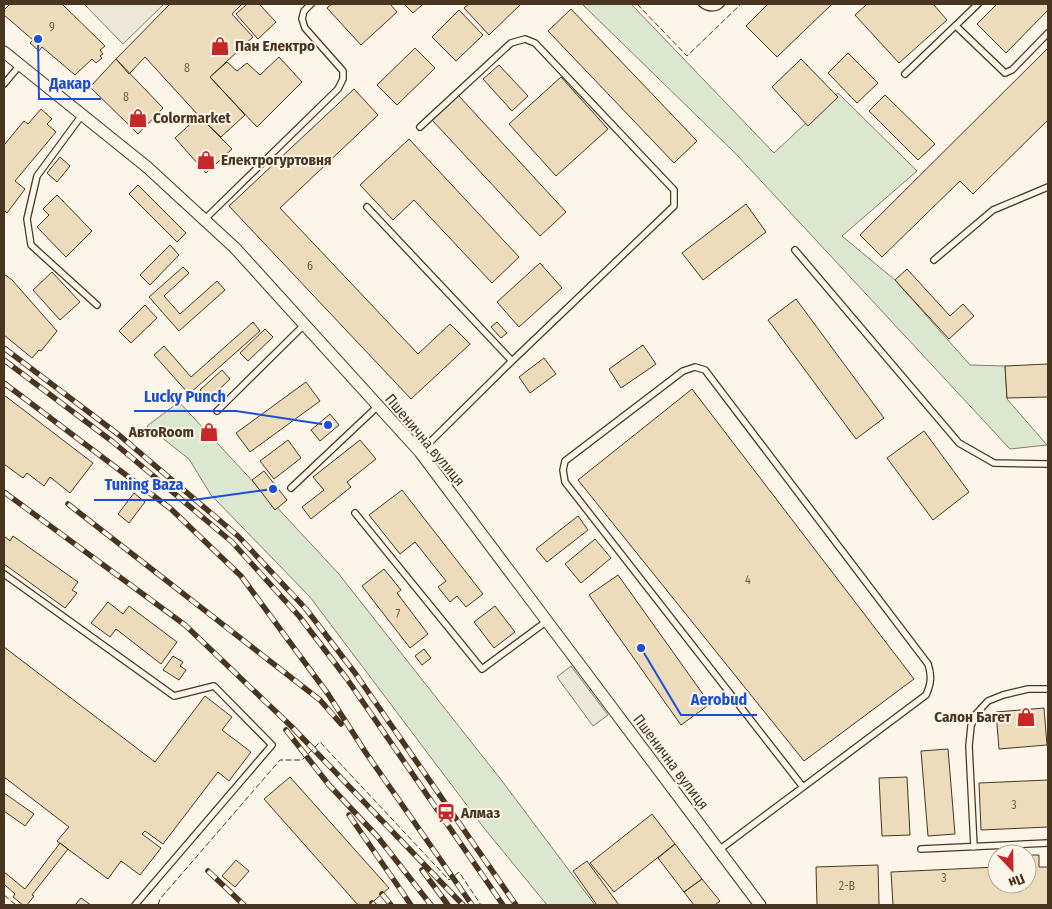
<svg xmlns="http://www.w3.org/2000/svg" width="1052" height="909" viewBox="0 0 1052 909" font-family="'Fira Sans Condensed',sans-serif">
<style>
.green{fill:#dce7d0;stroke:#887966}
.parking{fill:#ede7d9;stroke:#887966}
.building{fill:#ecdcbc;stroke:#4a3520}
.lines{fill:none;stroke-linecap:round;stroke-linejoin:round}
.service-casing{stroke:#4a3520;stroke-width:8}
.minor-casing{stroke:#4a3520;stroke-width:13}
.service{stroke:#fbf6e9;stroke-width:5.5}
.minor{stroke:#fbf6e9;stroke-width:11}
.rail-casing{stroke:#4a3520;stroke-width:5.5}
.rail{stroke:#fbf6e9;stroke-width:4;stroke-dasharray:11;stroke-linecap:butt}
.fence{stroke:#4a3520;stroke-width:1;stroke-dasharray:6 2.5;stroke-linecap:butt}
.labels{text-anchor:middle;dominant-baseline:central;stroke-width:4;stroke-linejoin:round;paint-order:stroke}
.number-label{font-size:12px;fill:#725f47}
.poi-label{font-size:15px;font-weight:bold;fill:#4a3520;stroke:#fbf6e9;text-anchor:start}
.street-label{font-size:15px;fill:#4a3520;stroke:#fbf6e9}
.leader{fill:none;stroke:#1d4ed8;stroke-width:2}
.callout-dot{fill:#1d4ed8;stroke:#fbf6e9;stroke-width:2}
.callout-label{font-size:16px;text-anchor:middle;font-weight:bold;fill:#1d4ed8;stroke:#fbf6e9;stroke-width:4;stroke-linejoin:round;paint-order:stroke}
</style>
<rect width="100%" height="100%" fill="#fbf6e9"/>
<!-- green -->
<path class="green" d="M582,4H631L774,153L838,93L917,171L842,236L895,280L970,365L1005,366L1007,399L1047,445L1010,449L736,154Z
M179,402L338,573L502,781L595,905H547L484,828L310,597L211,495L189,459L147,426Z"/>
<!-- parking -->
<path class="parking" d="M84,4H164L123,44Z
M571,666L608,715L593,726L557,677Z"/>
<!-- building -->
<path class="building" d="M10,4H62L105,46L100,50L103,54L100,56L102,58L96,63L92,59L75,75L42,47L39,51L30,43L33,40L4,15V10Z
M170,4H242L232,14L253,37L210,77L245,115L221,137L199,116L145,57L129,74L116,59Z
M247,4H259L276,22L258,39L236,14Z
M332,4H390L397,12L361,45L327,8Z
M404,4H423L413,13Z
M469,4H521L489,35L464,8Z
M768,4H832L777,57L746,26Z
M867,4H933L947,20L899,63L855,15Z
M997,4H1048V10L1006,53L977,24Z
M571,9L697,141L674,163L548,31Z
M459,10L483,35L456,61L432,37Z
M415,48L435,68L397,105L377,85Z
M1048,48V120L973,194L960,181L882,257L860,235Z
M848,53L878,83L857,103L828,73Z
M279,57L302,82L257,127L210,77L227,62L237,71L247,63L260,75Z
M116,59L163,108L138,134L90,87Z
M801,59L838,97L808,126L772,87Z
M499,65L528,96L512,111L483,79Z
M561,77L608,129L556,176L509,124Z
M354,89L378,115L280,208L418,354L450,324L470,344L411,399L229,206Z
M458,95L566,212L540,236L432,120Z
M885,95L935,144L918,160L869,111Z
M41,109L52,119L47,124L56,132L15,181L25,189L7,213L4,210V145L24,121L28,124Z
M199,116L232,149L206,173L175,138Z
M409,139L519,257L492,283L414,200L393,220L360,185Z
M60,157L70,166L57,182L47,173Z
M138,185L186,233L177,242L129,194Z
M57,195L92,231L66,257L37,227L49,215L43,209Z
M746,204L766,232L703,280L682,253Z
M170,245L179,255L150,285L140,275Z
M540,263L562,288L519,327L497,302Z
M183,267L189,273L164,296L180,314L217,281L225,290L179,331L149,297Z
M907,269L950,316L963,304L974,316L949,339L895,280Z
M52,272L80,302L60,320L33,290Z
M4,274L12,280L57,331L41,351L39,350L32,358L4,335Z
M796,299L884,418L856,439L768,320Z
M145,305L157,318L131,343L119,331Z
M253,322L260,331L189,394L154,355L164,346L191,377Z
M497,322L507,333L501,338L491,327Z
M265,329L273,337L248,361L240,353Z
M643,345L656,364L621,388L609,369Z
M544,358L556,374L530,393L519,377Z
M1048,364V397L1007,398L1005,366Z
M222,370L230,379L209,399L200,390Z
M306,382L320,401L250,452L236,433Z
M692,389L914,679L804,761L578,480Z
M4,395L93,463L70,493L50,477L44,486L27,473L23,478L4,464Z
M330,414L339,425L320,441L311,430Z
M924,431L969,492L933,520L887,458Z
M288,440L301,458L274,479L260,461Z
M360,440L376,459L347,482L351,487L311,519L302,507L324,490L313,477Z
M264,471L287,500L275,510L252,480Z
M402,490L483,594L466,607L457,596L450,602L438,587L446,581L415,542L400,554L369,515Z
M134,493L145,502L129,523L118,514Z
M578,516L588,530L547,562L536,549Z
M4,536L10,541L13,536L78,582L72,590L77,593L65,608L4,564Z
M595,539L611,558L581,583L565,564Z
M384,569L401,590L397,593L428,634L410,648L362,586Z
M618,575L710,704L681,725L589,595Z
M108,602L123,614L129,606L177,642L161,664L116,629L110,637L91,623Z
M495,606L515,632L494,648L474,622Z
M4,647L155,762L205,696L232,717L222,730L251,752L229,781L218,772L163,844L145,831L142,834L161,848L140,875L121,861L108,879L57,841L69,827L4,777Z
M424,649L431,658L422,665L415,656Z
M173,656L183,662L180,666L186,670L179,680L163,670Z
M1044,708L1047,745L999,749L996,712Z
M948,749L955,834L928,836L921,751Z
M290,777L389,888L369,905H358L264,799Z
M907,777L910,835L882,836L879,778Z
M1048,780V827L981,830L979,783Z
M4,793L34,814L25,826L4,811Z
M652,814L675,844L614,892L590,863Z
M60,843L68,849L32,895L34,896L27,905H23L13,897L15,894L4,884V872L25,889Z
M675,844L702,879L684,892L658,858Z
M1027,855H1039V867H1048V905H893L891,872L997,867V884H1027Z
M236,860L249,871L235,887L222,876Z
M587,861L619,905H597L573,871Z
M878,865L879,905H817L816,867Z
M702,879L720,901L715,905H694L684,892Z
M81,898L91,905H75Z"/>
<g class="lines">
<!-- service casing -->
<g class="service-casing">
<path id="service" d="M702,4C708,9 716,9 721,4
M956,26L1005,73L1012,70L1048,33
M905,74L978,4
M4,84L20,65
M82,115L37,176L27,219L31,245L97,305
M420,127L511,43L525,39L535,43L674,190V206L512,361L420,452
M367,207L512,361
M204,220L338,89L343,79V71L305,28L302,19L304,11L311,4
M795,250L959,443L994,463L1048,464
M934,260L993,210L1048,187
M217,411L304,325
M291,488L378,406
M355,513L482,669L547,621
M4,574L174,696L214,686L272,745L135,905
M974,847L969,746L971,726L976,714L988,701L1003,695L1028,689H1048
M921,849L1048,843
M719,850L926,695C931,684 932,676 928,664L705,370L695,367L683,371L565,461L563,470L565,482L803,787"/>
</g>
<!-- minor casing -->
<g class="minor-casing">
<path id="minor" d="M4,52L147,167L235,248L420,452L760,905"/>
</g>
<!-- service -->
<use href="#service" class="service"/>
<!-- minor -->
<use href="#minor" class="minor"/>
<!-- rail casing -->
<g class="rail-casing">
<path id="rail" d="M4,348L119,435L238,536L306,609L355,673L516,905
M4,360L113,442L232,542L299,616L347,679L503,905
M4,383L171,509L241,576L328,694L366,753L472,905
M4,492L185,625L292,727L463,905
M68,504L320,700L341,724
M286,730L329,785L377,836L431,905
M349,815L411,905
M422,870L448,905
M208,871L244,905
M382,894L391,905
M372,903L374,905"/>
</g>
<!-- rail -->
<use href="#rail" class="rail"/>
<!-- fence -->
<path class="fence" d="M637,4L687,56L741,4
M4,895L16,905
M158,905L160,899L280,760H302L320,742L449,880L459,872L481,905"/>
</g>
<!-- icons -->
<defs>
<g id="shop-bare" transform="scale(1.5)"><path d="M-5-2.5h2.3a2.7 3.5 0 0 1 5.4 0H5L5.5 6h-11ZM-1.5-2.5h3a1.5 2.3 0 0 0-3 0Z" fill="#c62828" stroke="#fbf6e9" stroke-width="2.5" paint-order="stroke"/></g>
<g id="station-bare" transform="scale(1.5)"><path d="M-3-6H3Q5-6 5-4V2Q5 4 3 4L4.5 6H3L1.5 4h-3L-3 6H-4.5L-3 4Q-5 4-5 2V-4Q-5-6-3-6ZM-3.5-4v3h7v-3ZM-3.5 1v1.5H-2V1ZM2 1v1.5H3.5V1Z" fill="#c62828" stroke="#fbf6e9" stroke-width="2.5" paint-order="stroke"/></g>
</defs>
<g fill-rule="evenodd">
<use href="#shop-bare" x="220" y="46"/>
<use href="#shop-bare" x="138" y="118"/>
<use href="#shop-bare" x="206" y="160"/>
<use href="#shop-bare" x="209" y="432"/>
<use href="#shop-bare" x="1026" y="717"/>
<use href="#station-bare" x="446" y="813"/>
</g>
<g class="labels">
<!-- number labels -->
<g class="number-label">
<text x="52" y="27">9</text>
<text x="187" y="68">8</text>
<text x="126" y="97">8</text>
<text x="310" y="266">6</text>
<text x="748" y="580">4</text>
<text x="398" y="614">7</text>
<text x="1014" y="805">3</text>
<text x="944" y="878">3</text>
<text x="847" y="886">2-В</text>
</g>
<!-- poi labels -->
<g class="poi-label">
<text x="235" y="46">Пан Електро</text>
<text x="153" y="118">Colormarket</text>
<text x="221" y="160">Електрогуртовня</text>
<text x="194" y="432" text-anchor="end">АвтоRoom</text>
<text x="1011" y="717" text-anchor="end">Салон Багет</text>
<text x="461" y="813">Алмаз</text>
</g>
<!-- street labels -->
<g class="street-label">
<text transform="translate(425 440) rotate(50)">Пшенична вулиця</text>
<text transform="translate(671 762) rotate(53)">Пшенична вулиця</text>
</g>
</g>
<!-- callouts -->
<path class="leader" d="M38 39L39 99H101M328 425L236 411H134M273 489L193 500H94M641 648L681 715H757"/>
<g class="callout-dot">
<circle cx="38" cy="39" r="5"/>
<circle cx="328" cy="425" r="5"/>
<circle cx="273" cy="489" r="5"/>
<circle cx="641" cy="648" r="5"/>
</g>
<g class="callout-label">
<text x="70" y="89">Дакар</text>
<text x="185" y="402">Lucky Punch</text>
<text x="144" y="490">Tuning Baza</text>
<text x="719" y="705">Aerobud</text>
</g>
<!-- border -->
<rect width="1052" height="909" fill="none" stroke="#4a3520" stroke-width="10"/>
<!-- north arrow -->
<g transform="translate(1012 869) rotate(158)"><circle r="24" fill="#fbf6e9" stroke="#b4a999"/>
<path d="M0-4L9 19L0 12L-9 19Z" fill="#c62828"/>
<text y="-8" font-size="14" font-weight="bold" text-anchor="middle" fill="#4a3520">Пн</text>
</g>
</svg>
